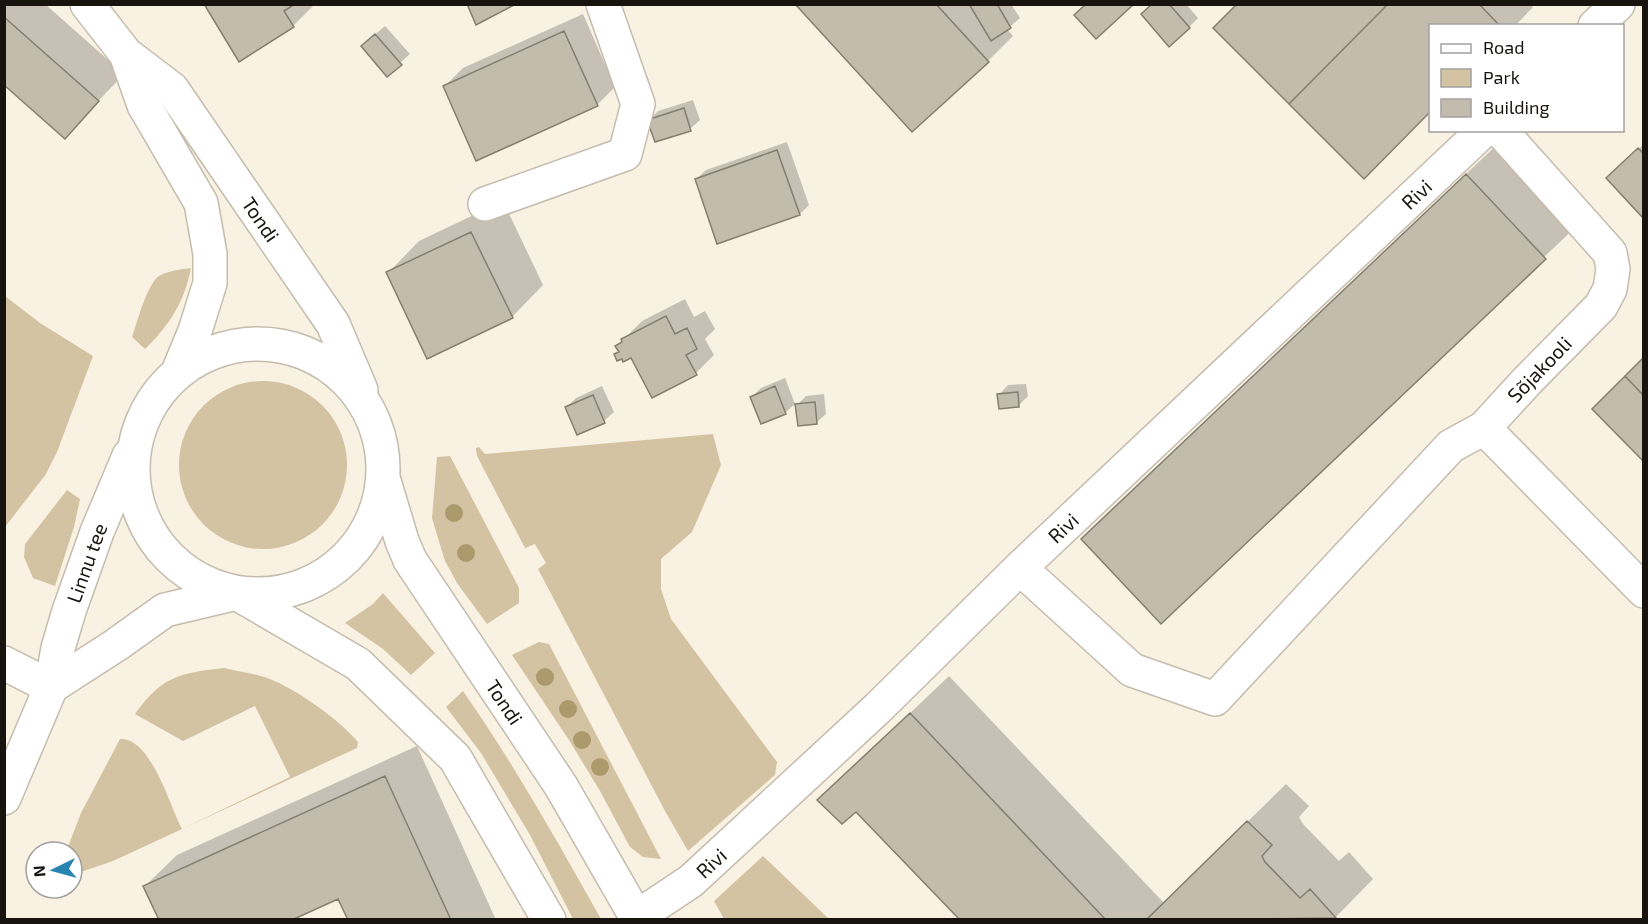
<svg xmlns="http://www.w3.org/2000/svg" width="1648" height="924" viewBox="0 0 1648 924" font-family="'Exo 2',sans-serif">
<style>
.green{fill:#d4c3a2}
.shadow{fill:#0003}
.building{fill:#c3bcad;stroke:#847e70;stroke-width:1.5}
.lines{fill:none;stroke-linecap:round;stroke-linejoin:round}
.minor-casing{stroke:#c4bdae;stroke-width:36}
.minor{stroke:#fff;stroke-width:33}
.tree{fill:#ac9a6d}
.labels{text-anchor:middle;dominant-baseline:central;stroke-width:4.5;stroke-linejoin:round;paint-order:stroke}
.street-label{font-size:20px;fill:#17140f;stroke:#fff}
</style>
<rect width="100%" height="100%" fill="#f9f1e2"/>
<!-- green -->
<path class="green" d="M191,268C185,301 169,326 145,349L132,337C137,323 147,284 159,276C168,271 181,269 191,268Z
M5,296L40,323L93,356L57,452L46,474L5,527Z
M179 465a84 84 0 1 1 168 0a84 84 0 1 1-168 0Z
M713,434L721,465L692,532L661,559V589L671,619L777,762L775,775L688,851L665,811L538,569L546,563L535,544L525,548L477,456L476,448L479,447L485,454Z
M450,456L519,588V603L487,624L457,583L445,561L438,538L432,518L437,457Z
M67,490L80,499L74,527L55,586L33,578L24,557L25,544Z
M383,593L435,653L411,675L383,649L345,623L373,604Z
M539,642L549,644L661,859L643,857L630,847L600,791L569,740L512,655Z
M224,668C236,671 249,673 261,676C290,684 339,719 358,742L357,748L113,861L72,875V852H66L81,813L120,739C150,736 170,806 182,829L290,777L255,706L183,741L135,714C162,676 180,673 224,668Z
M463,691C514,764 557,841 601,919H573L530,835L481,753L446,707Z
M763,856L829,919H724L714,901Z"/>
<!-- shadow -->
<path class="shadow" d="M4,4H45L124,74L64,137L4,83Z
M206,4H315L293,26Z
M797,4H1011L1020,18L1007,29L1013,36L988,61Z
M1153,4H1186L1198,18L1189,27Z
M1239,4H1530L1533,7L1515,26H1430V110L1364,177Z
M583,14L615,87L597,105L444,87L463,68Z
M385,26L410,54L400,63L372,37Z
M693,100L700,120L690,129L649,120L658,111Z
M1505,137L1583,220L1161,622L1121,501Z
M787,142L809,205L800,214L696,179L706,170Z
M1644,144V217L1626,160Z
M503,201L543,285L512,317L388,273L419,241Z
M685,299L694,317L705,311L715,329L705,339L714,355L696,373L632,356L616,355L620,350L617,346L642,321Z
M785,378L795,404L785,413L752,397L761,388Z
M1026,384L1028,396L1018,406L999,395L1008,385Z
M602,386L614,412L604,421L578,433L567,407L576,398Z
M824,394L826,414L816,423L797,405L806,396Z
M949,676L1164,903L1286,784L1309,806L1299,817L1303,824L1339,861L1349,852L1373,879L1333,920H962L856,809L819,800Z
M417,746L496,920H349L339,897L145,886L177,855Z"/>
<!-- building -->
<path class="building" d="M204,4H295L284,11L294,27L239,62Z
M467,4H516L476,25Z
M795,4H936L989,62L912,132Z
M969,4H997L1011,28L991,41Z
M1086,4H1134L1096,39L1074,15Z
M1152,4H1169L1190,28L1169,47L1141,14Z
M1237,4H1388L1289,104L1213,28Z
M1388,4H1479L1500,26H1430V112L1364,179L1289,104Z
M4,17L99,101L65,139L4,85Z
M564,31L598,106L476,161L443,86Z
M375,34L402,65L387,77L361,46Z
M684,108L691,131L655,142L647,120Z
M1638,148L1644,154V219L1606,178Z
M777,150L800,215L717,244L695,179Z
M1466,174L1546,259L1161,624L1081,539Z
M471,232L513,318L427,359L386,272Z
M666,316L675,334L687,328L697,349L686,355L697,375L652,398L631,358L623,362L622,359L617,361L614,354L619,352L615,346L622,342L621,339Z
M1644,357V396L1625,376Z
M1625,376L1644,396V462L1592,409Z
M775,386L786,414L761,424L750,397Z
M1018,392L1019,407L999,409L997,394Z
M593,395L605,423L577,435L565,407Z
M815,402L817,424L798,426L795,404Z
M910,713L1055,866L1106,920H960L856,812L842,824L817,800Z
M385,776L451,920H348L338,899L292,920H159L143,886Z
M1247,821L1272,845L1262,856L1265,862L1300,898L1310,889L1336,918L1146,920Z"/>
<g class="lines">
<!-- minor casing -->
<g class="minor-casing">
<g id="minor">
<path id="s1" d="M87,4L126,54L172,89L333,324L361,390"/>
<path d="M1595,26L1618,4"/>
<path d="M126,54L144,105L201,203L210,254V283L195,331L178,372"/>
<path d="M1500,130L1610,253L1613,269L1610,289L1601,306L1528,380L1484,428L1644,591"/>
<path d="M485,204L625,154L638,104L603,4"/>
<circle cx="258" cy="469" r="125"/>
<path id="s2" d="M384,481L402,541L410,560L561,786L638,920"/>
<path d="M1020,568L1132,670L1215,699L1451,446L1484,428"/>
<path d="M238,594L358,664L455,758L549,920"/>
<path d="M4,663L51,687"/>
<path d="M51,687L116,645L165,610L237,593"/>
<path id="s3" d="M4,798L51,687L58,648L69,611L97,532L129,456"/>
<path id="s4" d="M637,917L691,881L878,708L1020,568L1484,130"/>
</g>
</g>
<!-- minor -->
<use href="#minor" class="minor"/>
</g>
<!-- trees -->
<g class="tree">
<circle cx="454" cy="513" r="9"/>
<circle cx="466" cy="553" r="9"/>
<circle cx="545" cy="677" r="9"/>
<circle cx="568" cy="709" r="9"/>
<circle cx="582" cy="740" r="9"/>
<circle cx="600" cy="767" r="9"/>
</g>
<g class="labels">
<!-- street labels -->
<g class="street-label">
<text stroke="none"><textPath href="#s4" startOffset="1064">Rivi</textPath></text>
<text stroke="none"><textPath href="#s1" startOffset="279">Tondi</textPath></text>
<text transform="translate(1539 369) rotate(-46)">Sõjakooli</text>
<text stroke="none"><textPath href="#s4" startOffset="578">Rivi</textPath></text>
<text stroke="none"><textPath href="#s3" startOffset="250">Linnu tee</textPath></text>
<text stroke="none"><textPath href="#s2" startOffset="254">Tondi</textPath></text>
<text stroke="none"><textPath href="#s4" startOffset="92">Rivi</textPath></text>
</g>
</g>
<!-- border -->
<rect width="1648" height="924" fill="none" stroke="#17140f" stroke-width="12"/>
<!-- legend -->
<rect x="1429" y="24" width="195" height="108" fill="#ffffff" stroke="#a2a19f" stroke-width="1.5"/>
<rect x="1441" y="44" width="30" height="9" fill="#ffffff" stroke="#a2a19f" stroke-width="1.5"/>
<text x="1483" y="54" font-size="18" fill="#17140f">Road</text>
<rect x="1441" y="69" width="30" height="18" fill="#d4c3a2" stroke="#a2a19f" stroke-width="1.5"/>
<text x="1483" y="84" font-size="18" fill="#17140f">Park</text>
<rect x="1441" y="99" width="30" height="18" fill="#c3bcad" stroke="#a2a19f" stroke-width="1.5"/>
<text x="1483" y="114" font-size="18" fill="#17140f">Building</text>
<!-- north arrow -->
<g transform="translate(54 870) rotate(265)"><circle r="28" fill="#ffffff" stroke="#a2a19f" stroke-width="1.5"/>
<path d="M0-4.5L10 22L0 15L-10 22Z" fill="#2885b2"/>
<text y="-9" font-size="16" font-weight="bold" text-anchor="middle" fill="#17140f">N</text>
</g>
</svg>
